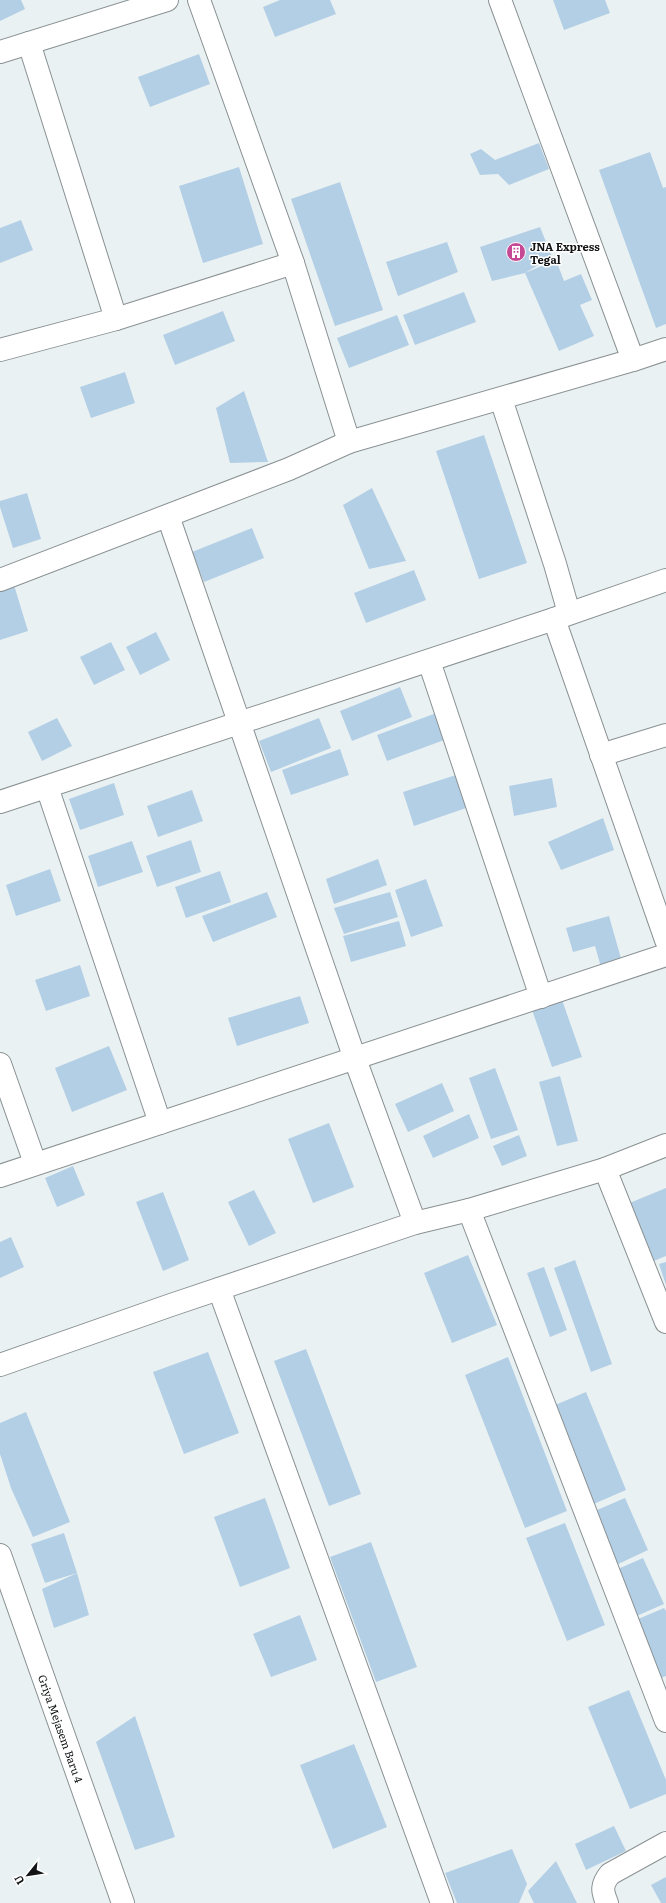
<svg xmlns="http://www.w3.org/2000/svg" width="666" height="1903" viewBox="0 0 666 1903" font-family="Literata,serif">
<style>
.building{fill:#b3cfe5}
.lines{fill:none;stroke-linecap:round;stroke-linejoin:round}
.minor-casing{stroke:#8a9193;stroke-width:24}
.major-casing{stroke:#8a9193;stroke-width:24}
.minor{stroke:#fff;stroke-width:22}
.major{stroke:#fff;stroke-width:22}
.labels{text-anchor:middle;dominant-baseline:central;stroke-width:3;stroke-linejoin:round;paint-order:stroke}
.poi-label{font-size:11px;font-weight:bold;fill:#111314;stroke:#fff;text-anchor:start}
.street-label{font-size:11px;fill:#111314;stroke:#fff}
</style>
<rect width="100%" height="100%" fill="#eaf1f3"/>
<!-- building -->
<path class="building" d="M0,0H21L25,9L0,21Z
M280,0H330L336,14L275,37L263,7Z
M553,0H605L610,13L564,30Z
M199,54L210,84L150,107L138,77Z
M539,143L549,169L509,185L498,174L480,175L470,154L481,149L495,160Z
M650,152L663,188L666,187V324L656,328L599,170Z
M239,167L263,244L203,263L179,186Z
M340,182L383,310L335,326L291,199Z
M21,220L33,250L0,263V228Z
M540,227L552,257L525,273L556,260L564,281L581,274L592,300L580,305L594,336L559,351L525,273L492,281L480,247Z
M447,242L458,272L398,296L386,262Z
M464,292L476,322L415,345L403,315Z
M223,311L235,341L175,365L163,335Z
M397,315L409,345L349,368L337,338Z
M125,372L135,403L91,418L80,387Z
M244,391L268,462L230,463L216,408Z
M484,435L527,563L479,579L436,451Z
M372,488L406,561L369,569L343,505Z
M27,493L41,539L13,548L0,507V501Z
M252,528L264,558L204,582L192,552Z
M414,570L426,600L366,623L354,593Z
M14,585L28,631L0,640V589Z
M156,632L170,660L140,675L126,647Z
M111,642L125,670L94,685L80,657Z
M400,687L412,717L352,741L340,711Z
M439,712L447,739L387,761L377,735Z
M57,718L72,746L42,761L28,732Z
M319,718L331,748L271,772L259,741Z
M340,749L349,775L291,795L282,770Z
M456,775L466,808L414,826L403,792Z
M552,778L557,807L514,816L509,786Z
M114,783L124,815L80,830L69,799Z
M192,790L203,821L158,837L147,806Z
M603,818L614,850L561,870L548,842Z
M191,840L201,872L157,887L146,856Z
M132,841L143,872L98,887L88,856Z
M378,859L387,885L334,904L326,879Z
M50,869L61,901L16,916L6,885Z
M220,871L231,902L186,918L175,887Z
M426,879L443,926L411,937L395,890Z
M267,892L277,917L213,942L202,916Z
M390,892L398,917L344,934L334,908Z
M609,916L622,962L601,967L595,946L573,952L566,928Z
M399,921L406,946L351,962L343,936Z
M80,965L90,996L46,1011L35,980Z
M300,996L309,1023L237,1046L228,1018Z
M561,997L582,1057L552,1067L531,1007Z
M109,1046L127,1090L72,1112L55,1068Z
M495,1068L518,1130L491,1139L469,1078Z
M560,1076L578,1141L557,1146L539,1082Z
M442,1083L454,1111L408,1132L395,1104Z
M469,1114L479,1138L433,1158L423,1136Z
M329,1123L354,1187L313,1203L288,1139Z
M519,1135L527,1156L502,1166L493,1146Z
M73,1166L85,1195L57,1207L45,1178Z
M666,1188V1256L644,1265L620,1207Z
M254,1190L276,1233L249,1246L228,1202Z
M163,1192L189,1260L163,1271L136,1202Z
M11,1237L24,1267L0,1278V1242Z
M468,1255L497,1325L452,1343L424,1273Z
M575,1260L612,1364L591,1372L554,1268Z
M666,1262V1285L659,1264Z
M544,1267L567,1330L550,1337L527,1273Z
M306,1349L361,1494L329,1506L274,1361Z
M208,1352L239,1433L184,1454L153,1372Z
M508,1357L567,1511L525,1528L465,1375Z
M586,1392L626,1490L589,1506L548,1408Z
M26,1412L70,1522L33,1537L11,1488L0,1454V1423Z
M265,1498L290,1568L240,1587L214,1517Z
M625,1498L648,1550L614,1566L590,1513Z
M565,1523L605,1625L567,1641L526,1538Z
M64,1533L77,1573L45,1583L31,1544Z
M371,1542L417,1667L376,1682L330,1557Z
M643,1558L664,1604L632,1618L611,1572Z
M77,1573L89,1615L54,1628L42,1589Z
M664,1608L666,1611V1676L656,1680L631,1622Z
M300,1615L317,1660L271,1677L253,1634Z
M629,1690L666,1780V1794L630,1809L588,1707Z
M135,1716L175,1837L135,1850L96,1742Z
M354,1744L387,1827L333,1849L300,1765Z
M614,1826L626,1851L586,1870L575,1844Z
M512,1849L527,1884L519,1903H457L445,1873Z
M556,1861L577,1903H534L528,1891Z
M666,1877V1903H661L651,1885Z"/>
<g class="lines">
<!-- minor casing -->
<g class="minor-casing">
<g id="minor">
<path d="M199,0L293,263L349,442"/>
<path d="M500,0L633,360"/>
<path d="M29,43L116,319"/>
<path d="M0,52L167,0"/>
<path d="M0,350L116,319L293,263"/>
<path d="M501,399L555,564L569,613"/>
<path d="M168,516L355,1059L415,1223"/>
<path d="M0,580L289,469L349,442L633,360L666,349"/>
<path d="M554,619L666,940"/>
<path d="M429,661L541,997"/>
<path d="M601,755L666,735"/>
<path d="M47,787L160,1123"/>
<path d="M0,802L554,619L666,580"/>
<path d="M0,1064L35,1163"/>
<path d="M605,1169L666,1322"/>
<path d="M0,1176L666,955"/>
<path d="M469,1210L666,1721"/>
<path d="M219,1289L442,1903"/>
<path id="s1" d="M0,1555L123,1903"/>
<path d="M607,1903C602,1891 601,1885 610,1874L666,1843"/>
</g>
</g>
<!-- major casing -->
<g class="major-casing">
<path id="major" d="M0,1365L171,1305L415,1223L469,1210L605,1169L666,1145"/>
</g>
<!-- minor -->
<use href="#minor" class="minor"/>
<!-- major -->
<use href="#major" class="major"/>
</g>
<!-- icons -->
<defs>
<g id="building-disc" transform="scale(1)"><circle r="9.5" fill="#c64895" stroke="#fff"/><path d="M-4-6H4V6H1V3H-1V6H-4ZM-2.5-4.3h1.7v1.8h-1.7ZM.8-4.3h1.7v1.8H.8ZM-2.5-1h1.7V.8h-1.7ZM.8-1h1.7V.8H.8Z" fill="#fff"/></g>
</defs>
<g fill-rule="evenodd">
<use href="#building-disc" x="516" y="252"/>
</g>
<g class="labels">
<!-- poi labels -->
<g class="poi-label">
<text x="530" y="246">JNA Express<tspan x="530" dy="13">Tegal</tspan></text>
</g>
<!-- street labels -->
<g class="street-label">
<text stroke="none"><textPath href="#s1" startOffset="184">Griya Mejasem Baru 4</textPath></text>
</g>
</g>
<!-- north arrow -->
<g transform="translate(28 1875) rotate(240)" stroke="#ffffff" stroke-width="3" paint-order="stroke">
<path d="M0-3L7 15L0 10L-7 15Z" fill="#111314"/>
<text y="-6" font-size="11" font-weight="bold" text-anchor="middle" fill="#111314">U</text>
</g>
</svg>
